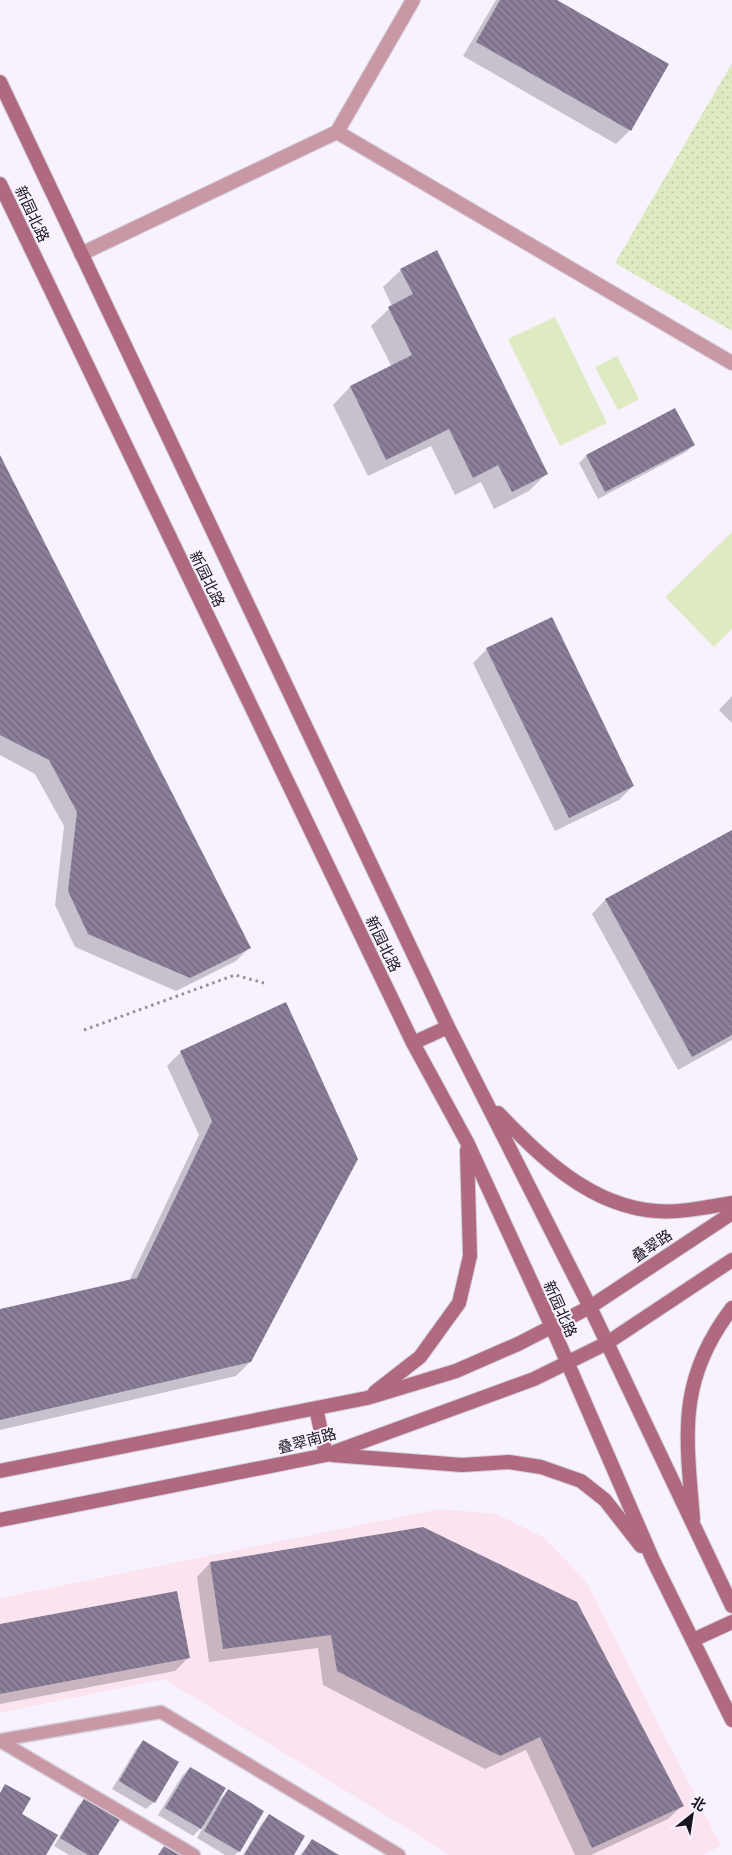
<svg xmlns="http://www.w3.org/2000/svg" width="732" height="1855" viewBox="0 0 732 1855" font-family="'DM Sans','Noto Sans SC',sans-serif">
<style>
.commercial{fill:#fbe3ef}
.grass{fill:url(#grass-dots)}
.pitch{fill:#deeac1}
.shadow{fill:#0003}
.building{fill:url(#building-back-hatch)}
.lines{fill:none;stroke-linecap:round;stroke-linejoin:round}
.service-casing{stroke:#d4cfdb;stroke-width:15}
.minor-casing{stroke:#d4cfdb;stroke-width:16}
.secondary-casing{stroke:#d4cfdb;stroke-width:16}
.path{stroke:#948f9b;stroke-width:3;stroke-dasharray:2.5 4;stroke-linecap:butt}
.service{stroke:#c998a5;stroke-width:12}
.minor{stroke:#c998a5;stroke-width:14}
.secondary{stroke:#b06a7f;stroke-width:14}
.labels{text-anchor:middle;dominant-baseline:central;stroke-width:4;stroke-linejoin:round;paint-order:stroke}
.street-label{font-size:15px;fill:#19151f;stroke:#f8f2ff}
</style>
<defs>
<pattern id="grass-dots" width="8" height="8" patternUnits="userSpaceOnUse" patternTransform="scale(1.25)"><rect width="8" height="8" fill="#deeac1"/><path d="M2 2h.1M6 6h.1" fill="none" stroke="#bec8a5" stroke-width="1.8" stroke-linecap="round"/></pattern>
<pattern id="building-back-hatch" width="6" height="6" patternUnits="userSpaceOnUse" patternTransform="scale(1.25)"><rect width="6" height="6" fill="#8b7f9a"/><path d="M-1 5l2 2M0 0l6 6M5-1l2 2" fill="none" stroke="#71677d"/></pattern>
</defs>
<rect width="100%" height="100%" fill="#f8f2ff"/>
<!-- commercial -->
<path class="commercial" d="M440,1509L496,1514L545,1538L586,1582L721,1846L703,1855H450L164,1679L0,1713V1598Z"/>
<!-- grass -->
<path class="grass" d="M732,63V331L615,263Z"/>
<!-- pitch -->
<path class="pitch" d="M555,317L607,423L560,446L508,339Z
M617,356L639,399L618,410L595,367Z
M732,532V629L714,647L665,597Z"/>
<!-- shadow -->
<path class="shadow" d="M496,0H555L630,130L616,144L463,56Z
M401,270L547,473L529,491L494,509L481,482L455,495L431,446L368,476L333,405L350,387L392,367L371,326L392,306L383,287Z
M674,409L694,445L686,452L598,499L579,463L586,456Z
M0,458L249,948L236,961L176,991L75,947L55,905L64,826L35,774L0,755Z
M487,649L633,786L619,800L555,831L473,663Z
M732,696V723L719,710Z
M732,832V1040L678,1070L592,914L605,900Z
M286,1004L250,1362L236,1376L0,1430V1310L129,1281L199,1135L167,1066L181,1052Z
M210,1563L682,1806L668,1819L591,1855H575L526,1750L485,1769L323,1685L318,1648L209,1662L197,1577Z
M0,1625L188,1658L175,1671L0,1704Z
M143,1741L154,1802L146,1809L112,1789L136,1749Z
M190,1768L217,1802L228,1791L239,1851L235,1855H225L197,1838L204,1825L193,1836L158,1815L182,1776Z
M85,1799L97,1855H69L54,1846L78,1806Z
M269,1815L292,1855H243L262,1823Z
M312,1840L336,1855H300Z"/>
<!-- building -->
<path class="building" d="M500,0H557L669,64L631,131L476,42Z
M437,250L548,474L512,492L498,465L473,478L449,429L386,460L350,386L412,355L388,307L413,294L400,269Z
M675,408L695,445L605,492L586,455Z
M0,455L251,948L190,978L88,934L68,891L77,812L49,760L0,735Z
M552,617L634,786L569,818L486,648Z
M732,830V1035L692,1057L605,899Z
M286,1002L358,1159L251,1362L0,1420V1309L137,1278L212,1121L180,1051Z
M423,1527L577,1602L684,1806L592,1848L540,1737L500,1756L337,1671L331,1635L223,1649L210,1562Z
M177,1591L190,1658L0,1694V1624Z
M143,1740L179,1762L155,1803L119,1781Z
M190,1767L226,1788L201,1829L165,1808Z
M5,1784L31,1798L22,1814L58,1835L46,1855H0V1793Z
M228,1789L264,1811L240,1852L204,1831Z
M85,1797L121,1818L98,1855H88L60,1838Z
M269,1814L305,1836L294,1855H244Z
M312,1839L339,1855H302Z
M164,1846L180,1855H158Z"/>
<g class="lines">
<!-- service casing -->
<g class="service-casing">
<path id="service" d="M0,1740L161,1712L399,1855
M0,1741L194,1855"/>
</g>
<!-- minor casing -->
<g class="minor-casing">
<path id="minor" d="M337,132L732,363
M81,254L337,132L413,0"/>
</g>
<!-- secondary casing -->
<g class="secondary-casing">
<path id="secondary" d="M0,82L448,1027L590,1307L732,1606
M0,184L413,1043L467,1142L552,1327L653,1560L732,1720
M413,1043L448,1027
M498,1113C542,1158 590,1206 656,1211C681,1213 707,1207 732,1203
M375,1392L420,1357L459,1303L470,1256L467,1150
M316,1408L326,1455
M332,1455L462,1465L509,1462L541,1467L581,1481L605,1500L641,1546
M0,1471L367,1398L456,1371L518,1344L590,1307L732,1213
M693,1519C686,1434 677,1380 732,1308
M0,1520L326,1455L534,1379L607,1343L732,1260
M693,1640L732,1622"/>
</g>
<!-- path -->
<path class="path" d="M84,1030L235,975L264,983"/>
<!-- service -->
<use href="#service" class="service"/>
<!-- minor -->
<use href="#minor" class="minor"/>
<!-- secondary -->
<use href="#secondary" class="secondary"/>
</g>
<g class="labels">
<!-- street labels -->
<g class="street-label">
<text transform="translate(32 214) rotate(65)">新园北路</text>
<text transform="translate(207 579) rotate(64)">新园北路</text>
<text transform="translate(383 944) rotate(64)">新园北路</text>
<text transform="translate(652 1246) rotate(-34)">叠翠路</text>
<text transform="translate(560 1309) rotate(66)">新园北路</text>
<text transform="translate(307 1441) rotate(-15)">叠翠南路</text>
</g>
</g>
<!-- north arrow -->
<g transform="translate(692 1815) rotate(30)" stroke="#f8f2ff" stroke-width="4" paint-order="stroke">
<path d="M0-4L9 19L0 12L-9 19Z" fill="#19151f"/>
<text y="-8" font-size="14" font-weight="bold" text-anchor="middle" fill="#19151f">北</text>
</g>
</svg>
